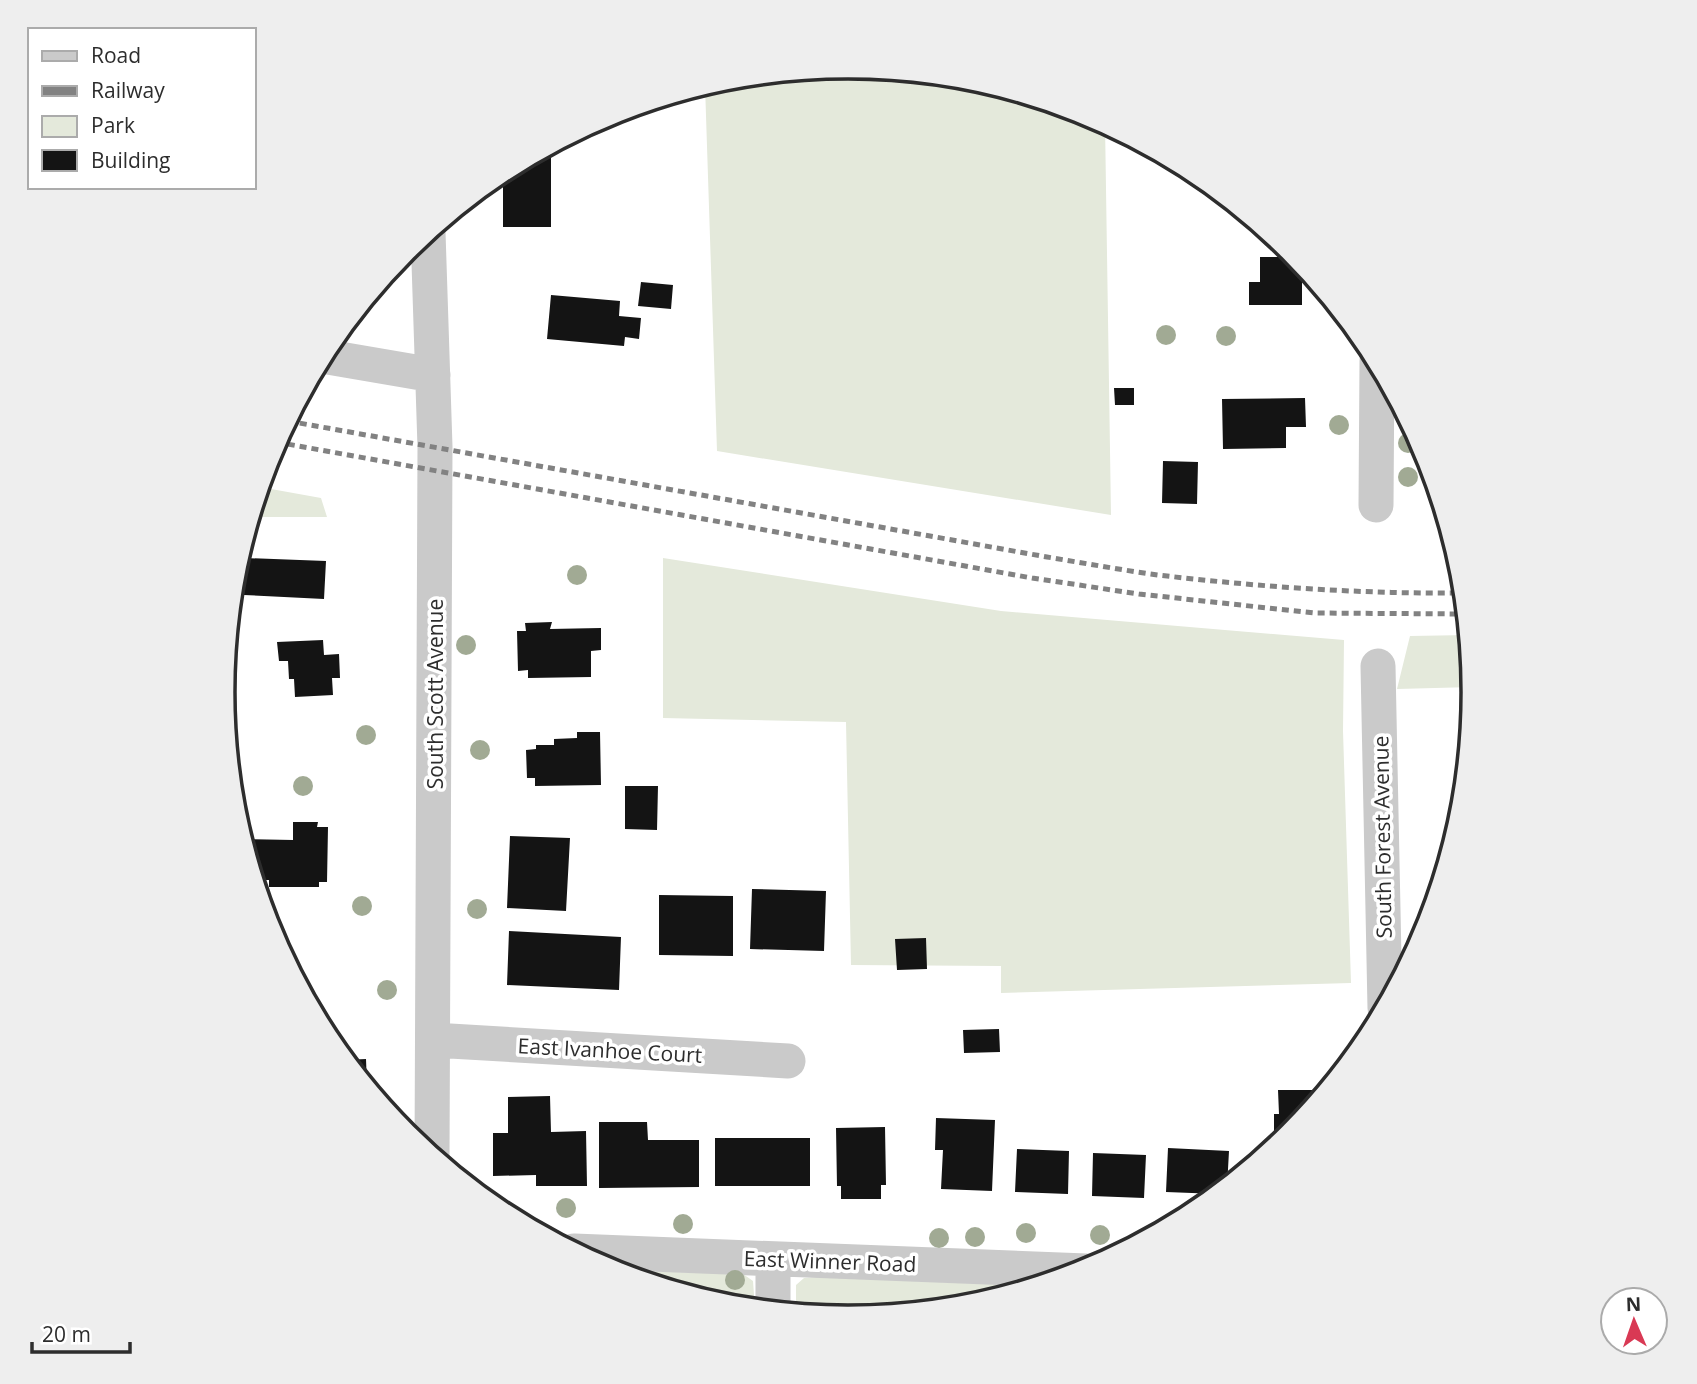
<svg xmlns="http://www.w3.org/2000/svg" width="1697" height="1384" viewBox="0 0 1697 1384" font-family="'Open Sans',sans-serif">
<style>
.green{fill:#e4e9db}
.building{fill:#141414}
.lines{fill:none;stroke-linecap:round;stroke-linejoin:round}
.minor{stroke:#cacaca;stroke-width:35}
.rail{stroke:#828282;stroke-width:5;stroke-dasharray:7 5;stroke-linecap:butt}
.tree{fill:#a1aa94}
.labels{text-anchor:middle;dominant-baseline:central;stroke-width:7;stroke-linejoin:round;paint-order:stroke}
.street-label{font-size:21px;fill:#2d2d2d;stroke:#fff}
.rim{fill:none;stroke:#2d2d2d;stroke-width:3.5}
</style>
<rect width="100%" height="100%" fill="#fff"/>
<!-- green -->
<path class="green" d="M849,67L971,79L1088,114L1105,123L1111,515L717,451L705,85L727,78Z
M260,487L321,498L327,517H251Z
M663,558L1001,611L1344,640L1343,731L1351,983L1001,993V966L851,965L846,722L663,718Z
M1468,635L1473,687L1397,689L1410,636Z
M609,1270L743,1274L753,1281L754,1295L750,1308L726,1305Z
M818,1277L1036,1286L970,1306L852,1317L801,1313L796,1307V1285L804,1278Z"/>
<!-- building -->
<path class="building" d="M551,145V227H503V171Z
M1260,257H1297L1302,263V305H1249V282H1260Z
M641,282L673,285L671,309L638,306Z
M551,295L620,301L619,316L641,318L639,339L625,337L624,346L547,339Z
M1114,388H1134V405H1115Z
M1305,398L1306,427H1286V448L1223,449L1222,399Z
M1163,461L1198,462L1197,504L1162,503Z
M245,558L326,561L324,599L244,595Z
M552,622L550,629L601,628V650L591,651V677L528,678V670L518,671L517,631H526L525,623Z
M323,640L324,655L339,654L340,678H332L333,695L295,697L294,679H289L288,661H279L277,642Z
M577,732H600L601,785L535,786V778H527L526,750L536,749V745H554V739L577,738Z
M625,786H658L657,830L625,829Z
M293,822H318L317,827H328L327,882H319V887H269V880H255L246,850V839L293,840Z
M510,836L570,838L566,911L507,908Z
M752,889L826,891L824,951L750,949Z
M659,895L733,896V956L659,955Z
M509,931L621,937L619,990L507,985Z
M926,938L927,969L897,970L895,939Z
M999,1029L1000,1052L964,1053L963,1030Z
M366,1059L367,1086L345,1060Z
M1278,1090H1327L1291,1135L1274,1148V1114H1279Z
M550,1096L551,1132L586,1131L587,1186H536V1175L493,1176V1133H508V1097Z
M936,1118L995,1120L992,1191L941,1189L943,1150H935Z
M599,1122H647L648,1140H699V1187L599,1188Z
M885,1127L886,1185H881V1199H841V1186H837L836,1128Z
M715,1138H810V1186H715Z
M1168,1148L1229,1151L1227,1187L1218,1194L1166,1192Z
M1017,1149L1069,1151L1068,1194L1015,1192Z
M1093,1153L1146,1155L1144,1198L1092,1196Z"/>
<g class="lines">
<!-- minor -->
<path class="minor" d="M428,232L435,447L432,1156
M322,356L433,375
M1376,505L1377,361
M1378,666L1385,1008
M433,1040L788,1061
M574,1251L1086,1271
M773,1310V1259"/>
<!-- rail -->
<path class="rail" d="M288,421L1047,557C1084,563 1121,570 1158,575C1260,587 1362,594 1464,593
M276,442L1032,578L1139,594L1314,613L1466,614"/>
</g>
<!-- trees -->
<g class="tree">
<circle cx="1166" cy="335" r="10"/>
<circle cx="1226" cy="336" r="10"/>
<circle cx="1339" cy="425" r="10"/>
<circle cx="1408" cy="443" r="10"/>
<circle cx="1408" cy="477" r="10"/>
<circle cx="577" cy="575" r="10"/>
<circle cx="466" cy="645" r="10"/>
<circle cx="366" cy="735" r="10"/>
<circle cx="480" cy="750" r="10"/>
<circle cx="303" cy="786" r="10"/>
<circle cx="362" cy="906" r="10"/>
<circle cx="477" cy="909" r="10"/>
<circle cx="387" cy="990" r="10"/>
<circle cx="566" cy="1208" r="10"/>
<circle cx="683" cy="1224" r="10"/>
<circle cx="1026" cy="1233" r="10"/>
<circle cx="1100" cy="1235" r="10"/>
<circle cx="975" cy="1237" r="10"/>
<circle cx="939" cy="1238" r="10"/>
<circle cx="735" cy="1280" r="10"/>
</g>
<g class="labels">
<!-- street labels -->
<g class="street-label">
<text transform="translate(435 694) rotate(-90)">South Scott Avenue</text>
<text transform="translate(1382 837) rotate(-91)">South Forest Avenue</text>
<text transform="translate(610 1050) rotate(3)">East Ivanhoe Court</text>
<text transform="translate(830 1261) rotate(2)">East Winner Road</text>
</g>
</g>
<!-- crop -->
<path d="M0 0H1697V1384H0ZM235 692a613 613 0 1 1 1226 0a613 613 0 1 1-1226 0Z" fill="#eee" fill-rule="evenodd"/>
<path class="rim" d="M235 692a613 613 0 1 1 1226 0a613 613 0 1 1-1226 0Z"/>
<!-- legend -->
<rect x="28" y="28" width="228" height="161" fill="#ffffff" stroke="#ababab" stroke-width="2"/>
<rect x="42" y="51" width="35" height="10" fill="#cacaca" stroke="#ababab" stroke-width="2"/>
<text x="91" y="63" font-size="21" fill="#2d2d2d">Road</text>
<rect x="42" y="86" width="35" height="10" fill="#828282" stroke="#ababab" stroke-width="2"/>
<text x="91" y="98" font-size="21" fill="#2d2d2d">Railway</text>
<rect x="42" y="116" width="35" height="21" fill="#e4e9db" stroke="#ababab" stroke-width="2"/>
<text x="91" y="133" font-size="21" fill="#2d2d2d">Park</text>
<rect x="42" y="150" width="35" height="21" fill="#141414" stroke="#ababab" stroke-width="2"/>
<text x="91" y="168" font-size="21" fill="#2d2d2d">Building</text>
<!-- north arrow -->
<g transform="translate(1634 1321) rotate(358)"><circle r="33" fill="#ffffff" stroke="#ababab" stroke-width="2"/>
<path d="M0-5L12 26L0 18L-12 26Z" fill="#d93954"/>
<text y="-10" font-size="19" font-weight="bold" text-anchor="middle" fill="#2d2d2d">N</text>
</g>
<!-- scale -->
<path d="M32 1342v10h98v-10" fill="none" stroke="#2d2d2d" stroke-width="3.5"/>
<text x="42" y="1342" font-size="21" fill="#2d2d2d" stroke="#ffffff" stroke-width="5" paint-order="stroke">20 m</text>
</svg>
